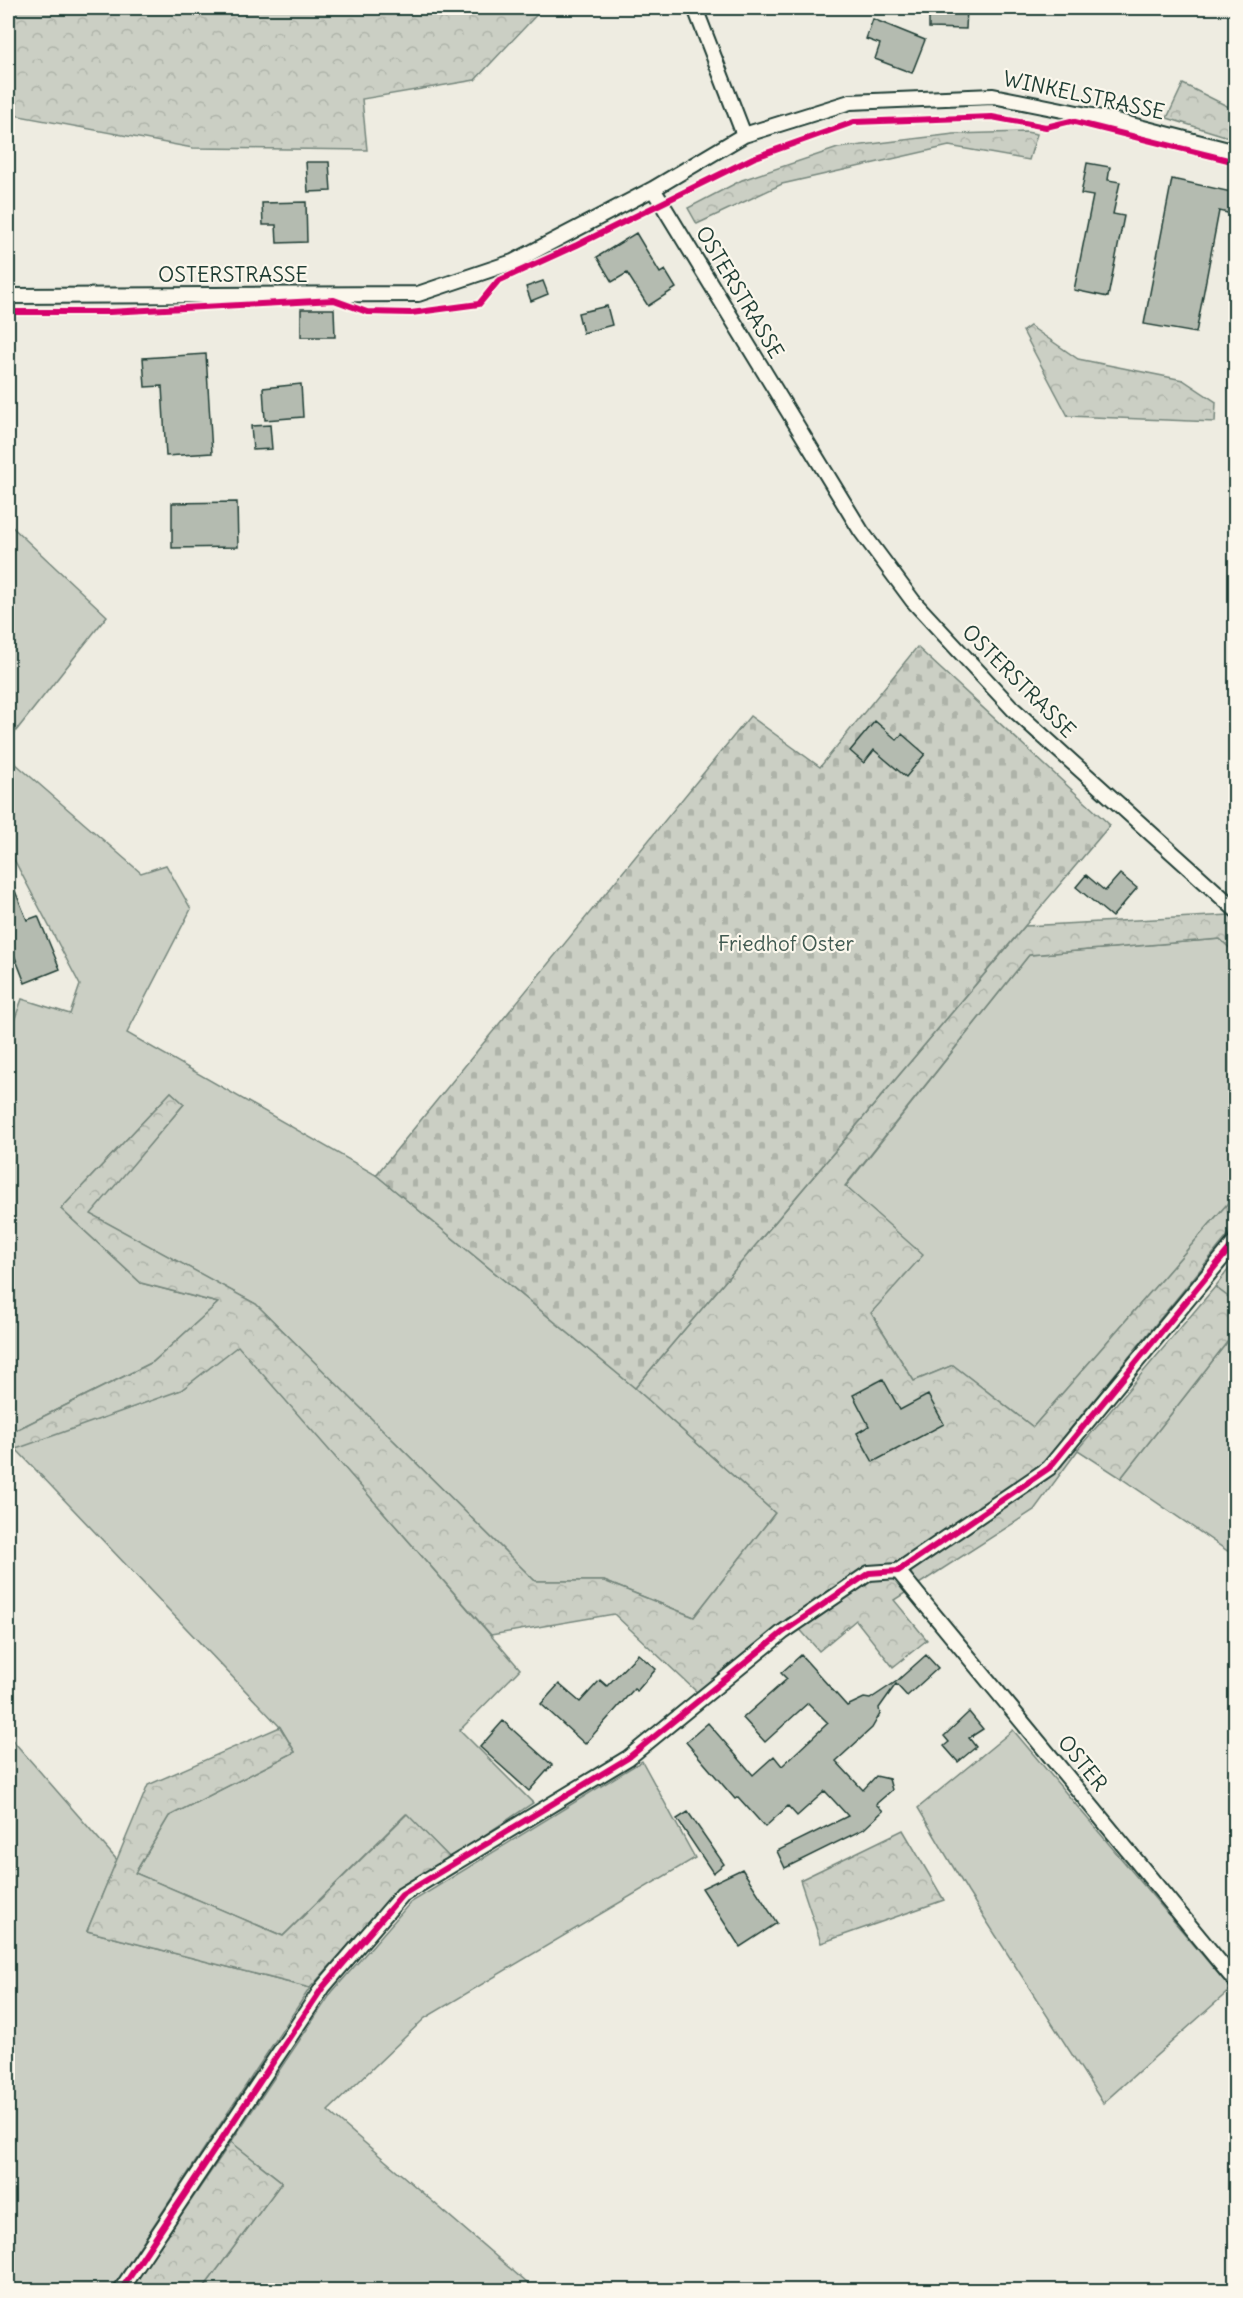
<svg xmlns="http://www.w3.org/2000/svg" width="1243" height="2298" viewBox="0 0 1243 2298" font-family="Delius,sans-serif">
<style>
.green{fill:#cbcfc4;stroke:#75867c;stroke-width:1.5}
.forest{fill:url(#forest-crowns);stroke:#75867c;stroke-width:1.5}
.cemetery{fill:url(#cemetery-stones);stroke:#75867c;stroke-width:1.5}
.building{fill:#b4bbb0;stroke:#1f3d34;stroke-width:1.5}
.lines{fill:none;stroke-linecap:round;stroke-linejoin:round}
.street-casing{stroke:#1f3d34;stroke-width:18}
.street{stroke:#fbf7ec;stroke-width:14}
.cycleway-casing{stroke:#fbf7ec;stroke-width:10}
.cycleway{stroke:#d6006c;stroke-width:6}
.labels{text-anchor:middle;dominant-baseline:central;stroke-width:4.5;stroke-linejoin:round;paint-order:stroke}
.street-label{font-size:21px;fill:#1f3d34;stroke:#fbf7ec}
.park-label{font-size:21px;fill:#415a51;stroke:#fbf7ec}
</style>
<defs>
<pattern id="forest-crowns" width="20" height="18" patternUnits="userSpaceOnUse" patternTransform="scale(1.5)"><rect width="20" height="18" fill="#cbcfc4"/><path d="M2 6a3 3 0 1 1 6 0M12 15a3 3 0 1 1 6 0" fill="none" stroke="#aeb3a9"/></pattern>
<pattern id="cemetery-stones" width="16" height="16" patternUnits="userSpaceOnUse" patternTransform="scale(1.5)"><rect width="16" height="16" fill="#cbcfc4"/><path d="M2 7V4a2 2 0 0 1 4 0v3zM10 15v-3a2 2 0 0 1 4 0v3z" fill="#aeb3a9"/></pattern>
</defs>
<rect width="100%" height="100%" fill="#eeece1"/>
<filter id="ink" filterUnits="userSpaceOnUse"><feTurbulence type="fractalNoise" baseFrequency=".0167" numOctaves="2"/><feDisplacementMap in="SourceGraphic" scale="12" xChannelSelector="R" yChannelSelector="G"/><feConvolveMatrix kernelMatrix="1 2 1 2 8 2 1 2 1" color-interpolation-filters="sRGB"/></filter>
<g filter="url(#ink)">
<!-- green -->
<path class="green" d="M8,523L107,616L8,741Z
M8,757L141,873L166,865L191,909L127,1033L376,1175L635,1388L775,1513L694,1617L604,1581H535L256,1304L90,1214L184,1104L171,1092L61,1209L141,1283L218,1303L153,1362L12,1432L181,1390L238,1345L520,1669L460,1730L533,1803L450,1858L406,1814L283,1936L135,1873L169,1816L295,1752L280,1727L16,1449L8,1456V1037L22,999L70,1014L80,985L8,848Z
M1220,939L1235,953V1195L1033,1427L953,1365L914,1381L871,1313L845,1187L1029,955Z
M1235,1261V1302L1215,1287Z
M1235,1332V1556L1121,1478Z
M1013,1730L1231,1989L1103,2103L968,1892L918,1808Z
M8,1735L117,1860L87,1931L310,1988L111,2290H8V1994L11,1989L8,1984Z
M642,1761L695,1858L425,2018L328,2111L535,2290H202L282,2182L231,2142L332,1992L410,1903Z"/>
<!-- forest -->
<path class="forest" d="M8,8H543L475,80L362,99L367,150L193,148L8,114Z
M1183,84L1235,110V139L1167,118Z
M1026,132L1037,134L1029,160L949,146L782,184L697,224L688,208L742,180L838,148L954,134Z
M1030,326L1078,359L1183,380L1216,402L1215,422L1068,416L1023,331Z
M1230,915L1235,920V953L1220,939L1029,955L845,1186L923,1255L871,1313L914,1381L953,1365L1033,1427L1235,1195V1227L1062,1439L1078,1449L1215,1287L1235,1302V1332L1121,1478L1078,1450L1034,1510L894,1600L927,1640L893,1667L856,1620L819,1651L789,1617L698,1693L614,1614L491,1635L238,1346L181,1390L16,1449L12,1432L153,1362L218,1303L141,1283L61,1209L171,1092L184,1104L91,1214L256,1304L535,1581H604L694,1617L775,1513L635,1388L1025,926Z
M280,1727L295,1752L169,1816L135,1873L283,1936L407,1814L450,1858L401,1886L310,1988L87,1931L148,1785Z
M903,1830L944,1900L821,1943L800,1880Z
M231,2142L282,2182L202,2290H130Z"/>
<!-- cemetery -->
<path class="cemetery" d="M917,647L1110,825L635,1388L376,1175L750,716L820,767Z"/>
<!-- building -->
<path class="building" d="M929,8H967L966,29L929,28Z
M873,19L925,40L912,73L875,59L880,44L866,39Z
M306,162H329L331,191L308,192Z
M1087,163L1110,167L1108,180L1120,182L1113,214L1124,216L1108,297L1074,290L1093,196L1081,194Z
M1172,179L1236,193V215L1219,211L1196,333L1144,324Z
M306,202L307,242L277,243L276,225H263L262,203Z
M636,233L660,273L665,270L676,288L648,306L627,273L612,282L597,257Z
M543,281L548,294L531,301L526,287Z
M607,306L612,325L583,333L578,313Z
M301,309H334L335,337H301Z
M206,354L212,453L166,456L162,386L145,387L143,358Z
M301,384L303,417L265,420L263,388Z
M270,425L272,449L253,450L251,426Z
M237,502L238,547L172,548V503Z
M875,721L897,740L902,734L925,754L906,777L874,750L864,763L850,751Z
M8,874L27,920L38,916L60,969L25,983L8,939Z
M1120,874L1137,888L1112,917L1076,887L1086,875L1105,891Z
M883,1379L900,1410L928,1395L944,1424L873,1462L857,1433L869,1426L853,1395Z
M638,1654L656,1669L637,1691L634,1689L585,1744L541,1704L559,1684L580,1702L600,1680L607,1686Z
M801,1655L847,1706L864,1698L870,1699L897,1681L926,1655L938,1668L907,1696L896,1684L879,1708L880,1714L872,1728L836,1761L863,1790L876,1776L889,1779L892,1790L876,1804L883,1811L864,1829L785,1868L777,1851L848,1816L825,1791L797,1816L788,1806L765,1827L738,1797L735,1799L686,1742L708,1723L753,1775L774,1756L782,1766L828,1723L808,1703L765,1742L743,1718L787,1679L781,1673Z
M969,1712L983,1729L969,1738L976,1747L958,1762L944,1746L949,1742L944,1736Z
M503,1721L552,1765L529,1791L480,1747Z
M688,1812L724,1864L713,1873L677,1819Z
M742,1869L777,1923L740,1947L702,1888Z"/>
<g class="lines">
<!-- street casing -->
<g class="street-casing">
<path id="street" d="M695,8L744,135
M653,189L861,531L913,601L1013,709L1236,910
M8,296L418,294L513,262L653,189L744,135L850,102L993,96L1112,120L1236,152
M898,1571L1236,1982
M121,2290L323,1987L402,1895L628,1758L783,1632L869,1573L898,1571L1049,1468L1236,1241"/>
</g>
<!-- street -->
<use href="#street" class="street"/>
<!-- cycleway casing -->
<g class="cycleway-casing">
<path id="cycleway" d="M8,312H109L334,300L367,312L411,313L479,304L498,281L577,245L753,158L854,122L992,117L1046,127L1071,121L1236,162
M121,2290L323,1987L402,1895L628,1758L783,1632L869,1573L898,1571L1049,1468L1236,1241"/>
</g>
<!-- cycleway -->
<use href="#cycleway" class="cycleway"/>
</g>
</g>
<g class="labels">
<!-- street labels -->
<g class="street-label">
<text transform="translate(1084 95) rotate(12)">WINKELSTRASSE</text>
<text x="233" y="274">OSTERSTRASSE</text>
<text transform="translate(740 292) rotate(59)">OSTERSTRASSE</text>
<text transform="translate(1019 681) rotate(45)">OSTERSTRASSE</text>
<text transform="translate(1083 1763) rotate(51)">OSTER</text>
</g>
<!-- park labels -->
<g class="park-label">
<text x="786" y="943">Friedhof Oster</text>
</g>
</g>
<!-- margin -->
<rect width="1243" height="2298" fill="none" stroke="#fbf7ec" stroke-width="30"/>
<rect x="15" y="15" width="1213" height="2268" fill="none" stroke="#1f3d34" stroke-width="2" filter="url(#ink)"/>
</svg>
